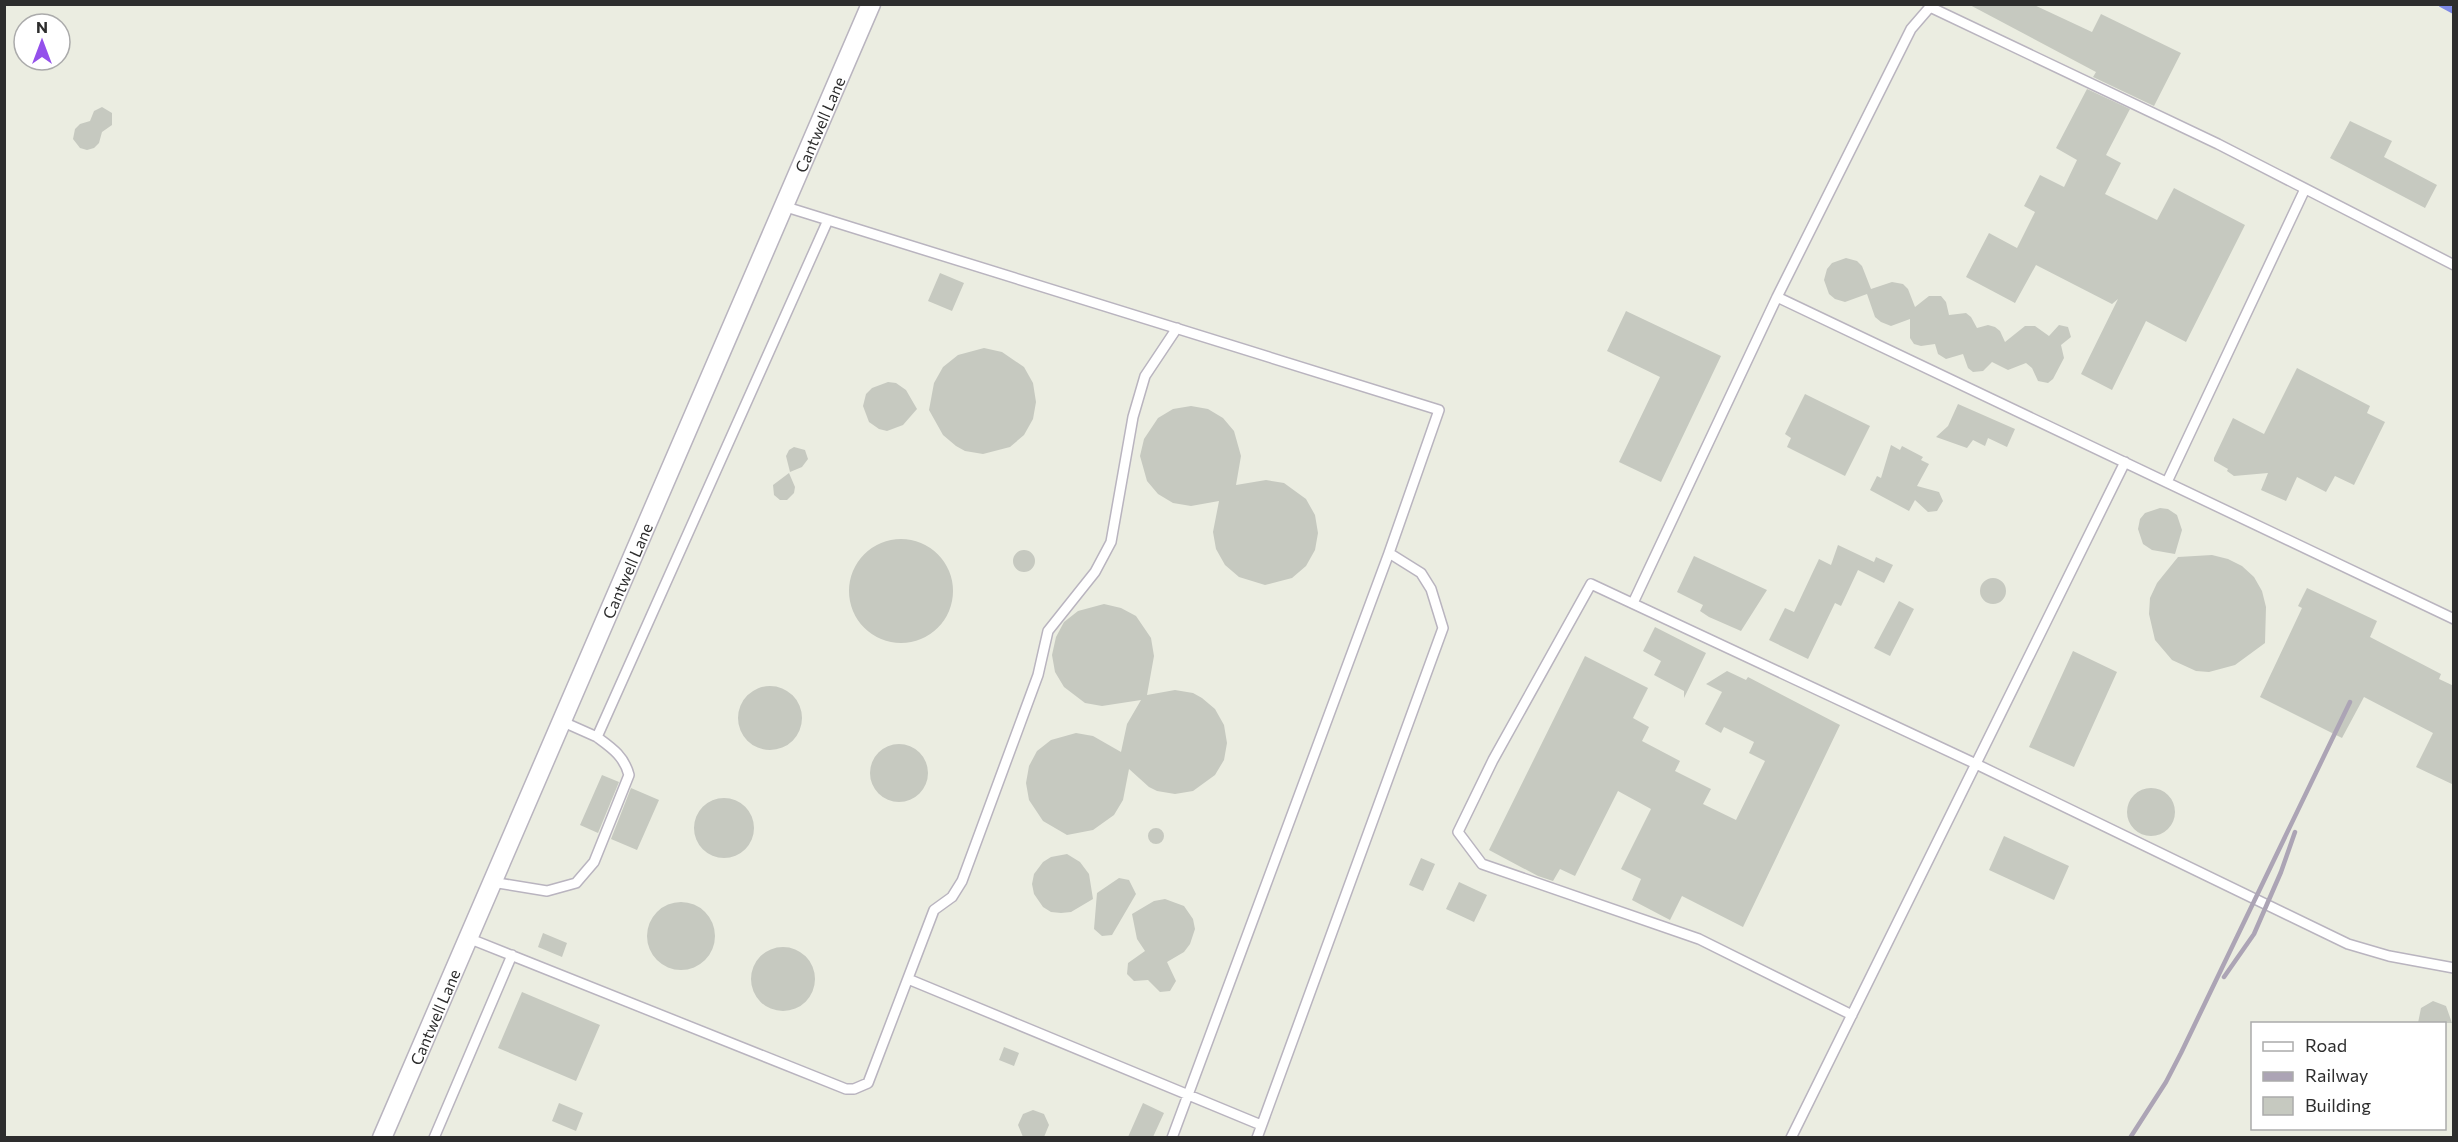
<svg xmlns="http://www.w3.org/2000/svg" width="2458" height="1142" viewBox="0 0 2458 1142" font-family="Commissioner,sans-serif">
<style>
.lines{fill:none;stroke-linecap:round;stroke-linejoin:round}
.stream{stroke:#7e89e5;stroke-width:6}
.building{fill:#c6c9c0}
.service-casing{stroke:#b9b4bf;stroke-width:12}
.minor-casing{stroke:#b9b4bf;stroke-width:21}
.service{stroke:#fff;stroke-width:9}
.minor{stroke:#fff;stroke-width:18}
.rail{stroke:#aca4b5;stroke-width:4.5}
.labels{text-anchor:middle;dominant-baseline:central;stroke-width:6;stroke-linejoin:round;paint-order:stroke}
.street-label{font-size:16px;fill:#2d2d2d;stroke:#fff}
</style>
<rect width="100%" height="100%" fill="#ebede1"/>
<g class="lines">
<!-- stream -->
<path class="stream" d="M2441,4L2454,11"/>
</g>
<!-- building -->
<path class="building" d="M1968,4H2032L2092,32L2101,14L2181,53L2154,106L2093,77L2096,72Z
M2087,89L2130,109L2106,155L2121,163L2105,194L2157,220L2174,188L2245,225L2186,342L2146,321L2112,390L2081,374L2118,299L2112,304L2036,265L2015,303L1966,277L1989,233L2017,248L2035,212L2024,206L2040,175L2064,187L2077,160L2056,148Z
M102,107L112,113V125L102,132L99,143L94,148L87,150L80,148L73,139L75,129L80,124L90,121L94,111Z
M2350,121L2392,141L2384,157L2437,185L2425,208L2330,158Z
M1846,258L1857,261L1862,266L1871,289L1892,282L1903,284L1908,289L1915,307L1929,296H1941L1946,302L1949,315L1966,313L1971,317L1977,328L1988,325L1995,327L2000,331L2005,342L2025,326H2035L2049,336L2059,325L2068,327L2071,337L2061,345L2064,358L2053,379L2048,383L2038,381L2032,368L2026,363L2008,370L1992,362L1983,371L1973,372L1968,368L1963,354L1946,359L1938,354L1935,344L1921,346L1914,344L1910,338V319L1891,326L1881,322L1875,317L1867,294L1845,302L1835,299L1829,294L1824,280L1827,269L1832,263Z
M940,273L964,283L952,311L928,301Z
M1626,311L1721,356L1661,482L1619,462L1660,377L1607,351Z
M984,348L1002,352L1024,367L1033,383L1036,402L1033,419L1024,435L1010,447L983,454L965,451L956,446L943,435L929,410L934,383L943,367L958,355Z
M2297,368L2370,406L2367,413L2385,422L2354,485L2335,476L2326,492L2297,477L2286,501L2261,490L2268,473L2234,476L2227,471L2228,469L2214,461V458L2233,418L2264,434Z
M888,382L896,383L906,390L917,409L903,425L887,431L879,429L869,422L863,406L866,394L872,388Z
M1805,394L1870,426L1845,476L1787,447L1791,438L1785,434Z
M1958,404L2015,429L2007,447L1988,438L1985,446L1973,440L1967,448L1936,437L1948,426Z
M1191,406L1208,409L1223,418L1234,431L1241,456L1236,485L1266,480L1284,483L1306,499L1315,515L1318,533L1315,550L1306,566L1292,578L1265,585L1239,577L1225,565L1216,549L1213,532L1219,501L1191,506L1173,503L1158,494L1147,481L1140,456L1144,439L1158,418L1173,409Z
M1891,445L1900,450L1902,446L1923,457L1921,460L1929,464L1917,486L1939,492L1943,501L1937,511L1928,512L1915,500L1909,511L1870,490L1877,476L1881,478Z
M794,447L805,450L808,459L802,467L790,472L786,456L789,450Z
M789,473L795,487L794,493L787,500H780L774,495L773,485Z
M2160,508L2168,509L2177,515L2182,530L2175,554L2152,550L2143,544L2138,529L2140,519L2145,513Z
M849 591a52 52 0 1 1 104 0a52 52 0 1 1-104 0Z
M1838,545L1874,562L1876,557L1893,565L1884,583L1858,570L1841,606L1835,603L1808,659L1769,640L1785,608L1794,612L1819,559L1831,565Z
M1013 561a11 11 0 1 1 22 0a11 11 0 1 1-22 0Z
M2212,555L2228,559L2242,566L2254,577L2262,591L2266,607L2265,643L2235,665L2209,672L2196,671L2172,660L2155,640L2149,614L2150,598L2157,583L2178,557Z
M1694,556L1767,590L1741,631L1709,617L1700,611L1703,605L1677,592Z
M1980 591a13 13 0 1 1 26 0a13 13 0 1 1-26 0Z
M2307,588L2377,621L2370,637L2441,674L2439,679L2454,686V785L2416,767L2433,733L2364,697L2342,738L2260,697L2302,608L2298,606Z
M1899,601L1914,609L1890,656L1874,648Z
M1104,604L1121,608L1136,616L1151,638L1154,656L1147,695L1175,690L1193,693L1202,698L1215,709L1224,725L1227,743L1224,760L1215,775L1193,791L1175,794L1157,791L1149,787L1129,769L1123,800L1114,815L1093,830L1067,835L1043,821L1029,800L1026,783L1029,766L1037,751L1051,740L1076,733L1093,736L1121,752L1127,724L1141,700L1102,706L1085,703L1064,687L1055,672L1052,655L1056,637L1064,622L1078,611Z
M1655,627L1706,653L1684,698V691L1654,675L1661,661L1643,651Z
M2073,651L2117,672L2074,767L2029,747Z
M1585,656L1648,688L1633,718L1649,727L1642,741L1680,761L1675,771L1711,789L1703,804L1736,820L1765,761L1749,753L1754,742L1724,727L1721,733L1705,724L1722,692L1706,684L1727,671L1746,680L1748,677L1840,725L1743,927L1682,896L1670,920L1632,900L1641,879L1621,869L1651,809L1618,791L1575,876L1560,869L1553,881L1538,876L1489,850Z
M738 718a32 32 0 1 1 64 0a32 32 0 1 1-64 0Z
M870 773a29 29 0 1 1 58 0a29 29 0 1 1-58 0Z
M602,775L619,782L598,833L580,825Z
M631,788L659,800L637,850L611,839Z
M2127 812a24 24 0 1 1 48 0a24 24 0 1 1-48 0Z
M694 828a30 30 0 1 1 60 0a30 30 0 1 1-60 0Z
M1148 836a8 8 0 1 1 16 0a8 8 0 1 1-16 0Z
M2004,836L2069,866L2054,900L1989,870Z
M1067,854L1080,862L1089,874L1093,899L1071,912L1061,913L1051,912L1043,907L1034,894L1032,884L1034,874L1043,862L1051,857Z
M1421,858L1435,864L1423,891L1409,885Z
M1119,878L1129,880L1136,894L1112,935L1102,936L1094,929L1097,893Z
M1459,882L1487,895L1474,922L1446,909Z
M1165,899L1184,906L1193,919L1195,929L1190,944L1184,952L1167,962L1176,981L1170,991L1160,992L1148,980L1134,981L1127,974L1128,963L1145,951L1137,939L1132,914L1154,901Z
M647 936a34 34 0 1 1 68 0a34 34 0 1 1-68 0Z
M543,933L567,943L562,957L538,947Z
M751 979a32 32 0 1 1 64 0a32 32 0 1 1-64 0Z
M522,992L600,1025L576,1081L498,1048Z
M2433,1001L2446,1006L2452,1023H2418L2421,1008Z
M1004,1047L1019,1053L1014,1066L999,1060Z
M559,1103L583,1113L576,1131L552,1121Z
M1143,1103L1164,1113L1153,1137H1128Z
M1033,1110L1044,1114L1049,1125L1044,1137H1023L1018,1125L1023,1114Z"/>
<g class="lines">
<!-- service casing -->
<g class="service-casing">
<path id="service" d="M783,206L1439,410L1389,553L1421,573L1431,589L1443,628L1257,1138
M2454,265L2218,144L1930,7L1911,29L1777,297L2454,619
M2167,482L2305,189
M1633,603L1777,297
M561,721L597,737L828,220
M492,882L547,891L576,883L594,862L629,775C624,756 612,748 597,737
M468,938L846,1089H854L868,1083L934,910L952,897L962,881L1038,675L1048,631L1095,572L1111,542L1133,417L1145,376L1177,328
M908,979L1261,1125
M1852,1015L1699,939L1482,864L1458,832L1493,760L1591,584L1976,764L2348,944L2389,956L2454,968
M434,1138L512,955
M1172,1138L1389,553
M1791,1138L2125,462"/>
</g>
<!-- minor casing -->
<g class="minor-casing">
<g id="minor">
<path id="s1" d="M382,1138L871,4"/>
</g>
</g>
<!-- service -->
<use href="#service" class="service"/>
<!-- minor -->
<use href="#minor" class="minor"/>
<!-- rail -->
<path class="rail" d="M2224,977L2254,934L2281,872L2295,832
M2130,1138L2166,1082L2181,1053L2350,702"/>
</g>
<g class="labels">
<!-- street labels -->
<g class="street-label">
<text stroke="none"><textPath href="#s1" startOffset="1104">Cantwell Lane</textPath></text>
<text stroke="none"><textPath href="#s1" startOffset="618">Cantwell Lane</textPath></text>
<text stroke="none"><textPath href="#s1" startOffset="132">Cantwell Lane</textPath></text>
</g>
</g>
<!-- border -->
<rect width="2458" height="1142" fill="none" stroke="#2d2d2d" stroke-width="12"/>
<!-- legend -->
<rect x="2251" y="1022" width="195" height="108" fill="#ffffff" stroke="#ababab" stroke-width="1.5"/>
<rect x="2263" y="1042" width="30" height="9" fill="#ffffff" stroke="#ababab" stroke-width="1.5"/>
<text x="2305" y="1052" font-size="18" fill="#2d2d2d">Road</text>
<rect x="2263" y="1072" width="30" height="9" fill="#aca4b5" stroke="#ababab" stroke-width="1.5"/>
<text x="2305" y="1082" font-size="18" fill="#2d2d2d">Railway</text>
<rect x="2263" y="1097" width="30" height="18" fill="#c6c9c0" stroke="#ababab" stroke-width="1.5"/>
<text x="2305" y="1112" font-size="18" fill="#2d2d2d">Building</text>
<!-- north arrow -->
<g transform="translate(42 42)"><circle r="28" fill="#ffffff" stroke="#ababab" stroke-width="1.5"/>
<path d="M0-4.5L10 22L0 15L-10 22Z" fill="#9450eb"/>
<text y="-9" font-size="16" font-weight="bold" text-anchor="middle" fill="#2d2d2d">N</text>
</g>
</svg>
